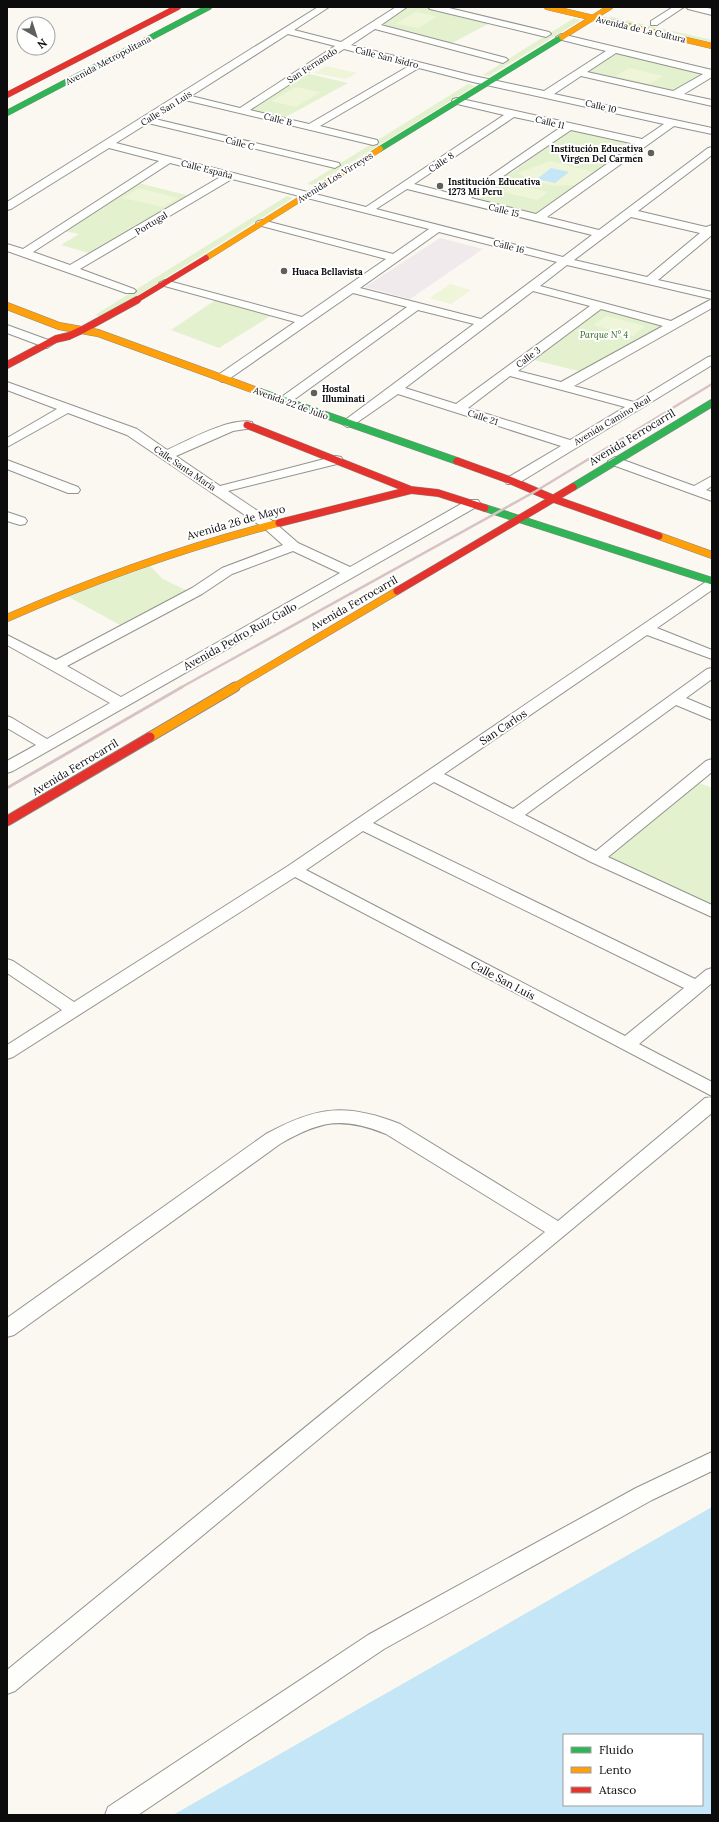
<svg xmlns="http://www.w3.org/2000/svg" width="719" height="1822" viewBox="0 0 719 1822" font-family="Lora,serif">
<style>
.industrial{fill:#f1eaed}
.green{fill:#e4f1ce}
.pitch{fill:#eef5d8}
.water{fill:#c4e6f6;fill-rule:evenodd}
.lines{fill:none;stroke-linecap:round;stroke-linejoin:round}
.street-casing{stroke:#93928f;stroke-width:2}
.fast-far1-casing{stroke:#8a8985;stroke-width:6}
.fast-casing{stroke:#8a8985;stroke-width:8}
.slow-far2-casing{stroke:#8a8985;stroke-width:6}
.slow-far1-casing{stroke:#8a8985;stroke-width:8}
.slow-casing{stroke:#8a8985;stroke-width:11}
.jam-far2-casing{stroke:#8a8985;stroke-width:6}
.jam-far1-casing{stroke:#8a8985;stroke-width:8}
.jam-casing{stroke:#8a8985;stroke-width:11}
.street{fill:#fefefd;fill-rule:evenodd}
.fast-far1{stroke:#30b455;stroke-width:5.5}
.fast{stroke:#30b455;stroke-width:7}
.slow-far2{stroke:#ff9f0a;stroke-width:5.5}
.slow-far1{stroke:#ff9f0a;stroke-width:7}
.slow{stroke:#ff9f0a;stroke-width:9}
.jam-far2{stroke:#e5322d;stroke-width:5.5}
.jam-far1{stroke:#e5322d;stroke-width:7}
.jam{stroke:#e5322d;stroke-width:9}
.rail-far1{stroke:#d8c3c4;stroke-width:2.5}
.rail{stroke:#d8c3c4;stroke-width:3}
.poi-dot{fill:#5f5f5c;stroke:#fff;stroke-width:1.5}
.labels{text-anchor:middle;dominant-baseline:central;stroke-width:4;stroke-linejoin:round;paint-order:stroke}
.far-street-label{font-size:9px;fill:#0c0c0c;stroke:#fff}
.far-poi-label{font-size:9px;font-weight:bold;fill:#0c0c0c;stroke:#fff;text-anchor:start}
.far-park-label{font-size:9px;font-style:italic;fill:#2c661a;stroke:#fff}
.street-label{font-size:11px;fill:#0c0c0c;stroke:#fff}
</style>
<rect width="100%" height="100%" fill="#faf8f0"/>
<!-- industrial -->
<path class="industrial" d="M440,238L483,249L410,299L365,287Z"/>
<!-- green -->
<path class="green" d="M406,7H425L490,23L450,44L377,25Z
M612,17L712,40V43L608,19Z
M574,18L581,20L489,76L483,75Z
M616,52L705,74L674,92L586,72Z
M305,73L348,83L282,119L248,111Z
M468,84L475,86L314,185L307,184Z
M572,129L638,144L538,216L475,201L505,180L500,177L513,172Z
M138,183L190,196L92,254L61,245L79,234L64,231Z
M287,196L293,198L103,317L95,315Z
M217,299L272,315L219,348L171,330Z
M599,309L665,325L582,372L534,360Z
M150,566L163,579L188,591L120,625L67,596Z
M699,783L712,788V907L606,856Z"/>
<!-- pitch -->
<path class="pitch" d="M415,12L437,16L419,28L396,24Z
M326,66L357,73L346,79L314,73Z
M629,68L663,76L650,84L616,76Z
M296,87L321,92L296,107L271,101Z
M569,146L603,154L592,162L559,154Z
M550,161L590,171L593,173L575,185L554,186L525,179L526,178L518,173Z
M514,184L548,192L537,200L503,192Z
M139,188L178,198L163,207L123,198Z
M450,284L471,290L451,304L430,298Z
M606,316L645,326L633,336L593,325Z"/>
<!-- water -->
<path class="water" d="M551,168L569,172L555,183L537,179Z
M712,1507V1815H173ZM564,1735H702V1805H564Z"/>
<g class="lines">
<!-- street casing -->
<g class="street-casing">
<path id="street" d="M318,7H329L294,30L341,42L396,7H407L381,25L506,58L508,60L503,63L375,29L351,45L474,76L544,91L606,51L558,39L556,37L561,34L712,70V77L684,94L712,100V106L581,76L554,94L712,128V134L674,126L547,217L599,230L708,148L712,147V155L638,211L706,227L712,225V235L658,280L712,292V308L574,386L634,402L708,357L712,356V365L517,484H507L505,481L507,478L561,446L398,394L352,426L347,427L341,423L474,324L418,310L288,404H280L278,401L280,398L407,307L353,293L226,381L222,382L216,378L218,375L295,322L161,285L159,283L165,280L302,317L386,259L258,225L256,223L258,221L262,220L393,254L429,229L232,179L80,269L134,289L136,291L134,293H126L7,251V244L23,249L159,161L109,148L11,209L7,210V202ZM288,34L335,46L240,108L191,96ZM344,49L409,66L309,124L250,110ZM616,53L703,74L673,91L587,72ZM419,68L473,82L664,124L642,139L457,98L453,99L452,101L453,103L504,115L366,207L116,143L148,123L335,168L340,165L339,163L155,119L185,100L373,145L377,144L378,142L377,140L320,126ZM514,117L561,127L461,196L414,184ZM571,130L635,144L536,214L471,198ZM170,163L222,176L70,265L33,252ZM407,189L592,235L563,257L376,209ZM631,217L700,233L647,277L574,260ZM439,232L557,262L481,319L360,288ZM567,265L712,299L671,321L540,286ZM533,291L590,306L456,404L405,388ZM601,309L663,326L561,382L518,371ZM510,376L625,407L570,440L468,408Z
M428,7H445L549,32L551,34L546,37L430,9Z
M673,7H684L657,25H651V21Z
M686,7H703L712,9V15L688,9Z
M7,325L51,341L53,344L47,348L7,333Z
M7,382L137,429L167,450C187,441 230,417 252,422L253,425L252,428L233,431L176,456L220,486L336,456L341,457L343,460L341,463L228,491L274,522L298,543L350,567L468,500H478L480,503L478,506L13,771L7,773V761L36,745L7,728V716L12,718L47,739L110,703L7,645V635L56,660L192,588L222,568L283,545L264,528L127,435L68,413L7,447V438L57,409L7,390ZM293,551L340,573L121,697L67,666L202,594L232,574Z
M615,457L694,486L712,476V486L706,490L712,492V501L610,464L608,461Z
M7,460L78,487L80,490L78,493H68L7,469Z
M7,512L25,518L27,521L25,524L20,525L7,521Z
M712,580V590L657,628L712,650V659L647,635L444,774L513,809L707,669L712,668V679L686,698L712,709V720L676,705L525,815L596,851L706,761L712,759V772L608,857L712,905V917L591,862L434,782L373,823L695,979L706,970L712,968V983L639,1044L712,1082V1096L295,877L13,1057L7,1059V1045L62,1010L7,973V959L13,961L74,1002L288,866L707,581ZM363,831L684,988L625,1036L306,870Z
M712,1097V1113L15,1691L7,1694V1670L545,1232L386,1134C342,1116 320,1121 280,1144L14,1335L7,1337V1318L266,1134C317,1106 346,1103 400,1124L558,1221L705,1098Z
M712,1452V1471L652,1500L384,1649L138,1815H105L108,1807L368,1635L636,1488Z"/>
</g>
<!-- fast-far1 casing -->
<g class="fast-far1-casing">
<path id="fast-far1" d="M7,113L209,7
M380,149L562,37"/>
</g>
<!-- fast casing -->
<g class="fast-casing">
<path id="fast" d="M260,392L457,461
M573,487L712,403
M485,508L712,581"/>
</g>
<!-- slow-far2 casing -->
<g class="slow-far2-casing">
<path id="slow-far2" d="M547,7L712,46
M562,37L610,7
M206,258L380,149"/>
</g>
<!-- slow-far1 casing -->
<g class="slow-far1-casing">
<path id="slow-far1" d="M7,306L59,326L98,333L260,392
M659,536L712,555
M7,618C95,579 185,547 279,523
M233,688L397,591"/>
</g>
<!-- slow casing -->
<g class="slow-casing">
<path id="slow" d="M150,737L235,687"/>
</g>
<!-- jam-far2 casing -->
<g class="jam-far2-casing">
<path id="jam-far2" d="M7,95L178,7
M135,301L206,258"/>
</g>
<!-- jam-far1 casing -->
<g class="jam-far1-casing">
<path id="jam-far1" d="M7,365L56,339L69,336L84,329L137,300
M247,425L411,490
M457,461L512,481L554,499L659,536
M279,523L411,490L438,493L485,508
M397,591L573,487"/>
</g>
<!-- jam casing -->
<g class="jam-casing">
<path id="jam" d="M7,821L150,737"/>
</g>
<!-- street -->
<use href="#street" class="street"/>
<!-- fast-far1 -->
<use href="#fast-far1" class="fast-far1"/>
<!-- fast -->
<use href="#fast" class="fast"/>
<!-- slow-far2 -->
<use href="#slow-far2" class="slow-far2"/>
<!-- slow-far1 -->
<use href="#slow-far1" class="slow-far1"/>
<!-- slow -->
<use href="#slow" class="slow"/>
<!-- jam-far2 -->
<use href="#jam-far2" class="jam-far2"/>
<!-- jam-far1 -->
<use href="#jam-far1" class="jam-far1"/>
<!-- jam -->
<use href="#jam" class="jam"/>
<!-- rail-far1 -->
<path class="rail-far1" d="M180,688L536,491L712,384"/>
<!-- rail -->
<path class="rail" d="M7,788L182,687"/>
</g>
<!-- markers -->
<g class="poi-dot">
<circle cx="651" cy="153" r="4"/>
<circle cx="440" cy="186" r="4"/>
<circle cx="284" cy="271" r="4"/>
<circle cx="314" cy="393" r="4"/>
</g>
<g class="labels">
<!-- far-street labels -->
<g class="far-street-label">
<text transform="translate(641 29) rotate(13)">Avenida de La Cultura</text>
<text transform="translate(387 57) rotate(14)">Calle San Isidro</text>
<text transform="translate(108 60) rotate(-28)">Avenida Metropolitana</text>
<text transform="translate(312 65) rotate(-33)">San Fernando</text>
<text transform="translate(601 106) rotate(13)">Calle 10</text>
<text transform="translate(166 108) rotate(-32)">Calle San Luis</text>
<text transform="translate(278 119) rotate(14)">Calle B</text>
<text transform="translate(550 122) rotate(13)">Calle 11</text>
<text transform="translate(240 143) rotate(14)">Calle C</text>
<text transform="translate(441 162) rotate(-34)">Calle 8</text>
<text transform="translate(207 169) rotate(14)">Calle España</text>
<text transform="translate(335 177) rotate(-32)">Avenida Los Virreyes</text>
<text transform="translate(504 210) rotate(14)">Calle 15</text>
<text transform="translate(151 223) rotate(-31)">Portugal</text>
<text transform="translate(509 246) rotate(14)">Calle 16</text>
<text transform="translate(528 357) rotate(-37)">Calle 3</text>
<text transform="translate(291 403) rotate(20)">Avenida 22 de Julio</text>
<text transform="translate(483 417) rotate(18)">Calle 21</text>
<text transform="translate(612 420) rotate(-31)">Avenida Camino Real</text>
<text transform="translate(185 468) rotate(34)">Calle Santa María</text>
</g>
<!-- far-poi labels -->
<g class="far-poi-label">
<text x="643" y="148" text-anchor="end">Institución Educativa<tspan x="643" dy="10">Virgen Del Carmen</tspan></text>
<text x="448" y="181">Institución Educativa<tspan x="448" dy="10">1273 Mi Peru</tspan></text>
<text x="292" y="271">Huaca Bellavista</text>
<text x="322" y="388">Hostal<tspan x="322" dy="10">Illuminati</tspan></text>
</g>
<!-- far-park labels -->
<g class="far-park-label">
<text x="604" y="334">Parque N° 4</text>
</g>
<!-- street labels -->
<g class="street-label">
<text transform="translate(632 437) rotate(-31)">Avenida Ferrocarril</text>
<text transform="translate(236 522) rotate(-16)">Avenida 26 de Mayo</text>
<text transform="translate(354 603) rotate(-30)">Avenida Ferrocarril</text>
<text transform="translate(240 636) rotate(-29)">Avenida Pedro Ruiz Gallo</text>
<text transform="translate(503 727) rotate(-34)">San Carlos</text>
<text transform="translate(75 767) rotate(-31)">Avenida Ferrocarril</text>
<text transform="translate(503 980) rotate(28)">Calle San Luis</text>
</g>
</g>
<!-- border -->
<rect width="719" height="1822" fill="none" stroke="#0c0c0c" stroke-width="16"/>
<!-- legend -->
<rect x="563" y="1734" width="140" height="72" fill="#ffffff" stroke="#9e9e9e"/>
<rect x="571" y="1747" width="20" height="6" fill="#30b455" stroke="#9e9e9e"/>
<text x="599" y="1754" font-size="12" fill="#0c0c0c">Fluido</text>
<rect x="571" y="1767" width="20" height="6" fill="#ff9f0a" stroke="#9e9e9e"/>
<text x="599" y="1774" font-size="12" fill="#0c0c0c">Lento</text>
<rect x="571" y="1787" width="20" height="6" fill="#e5322d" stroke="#9e9e9e"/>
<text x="599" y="1794" font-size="12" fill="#0c0c0c">Atasco</text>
<!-- north arrow -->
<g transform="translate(36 36) rotate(141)"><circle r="19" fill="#ffffff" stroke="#9e9e9e"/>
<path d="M0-3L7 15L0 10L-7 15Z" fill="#5f5f5c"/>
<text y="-6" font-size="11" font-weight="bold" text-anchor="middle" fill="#0c0c0c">N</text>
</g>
</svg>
